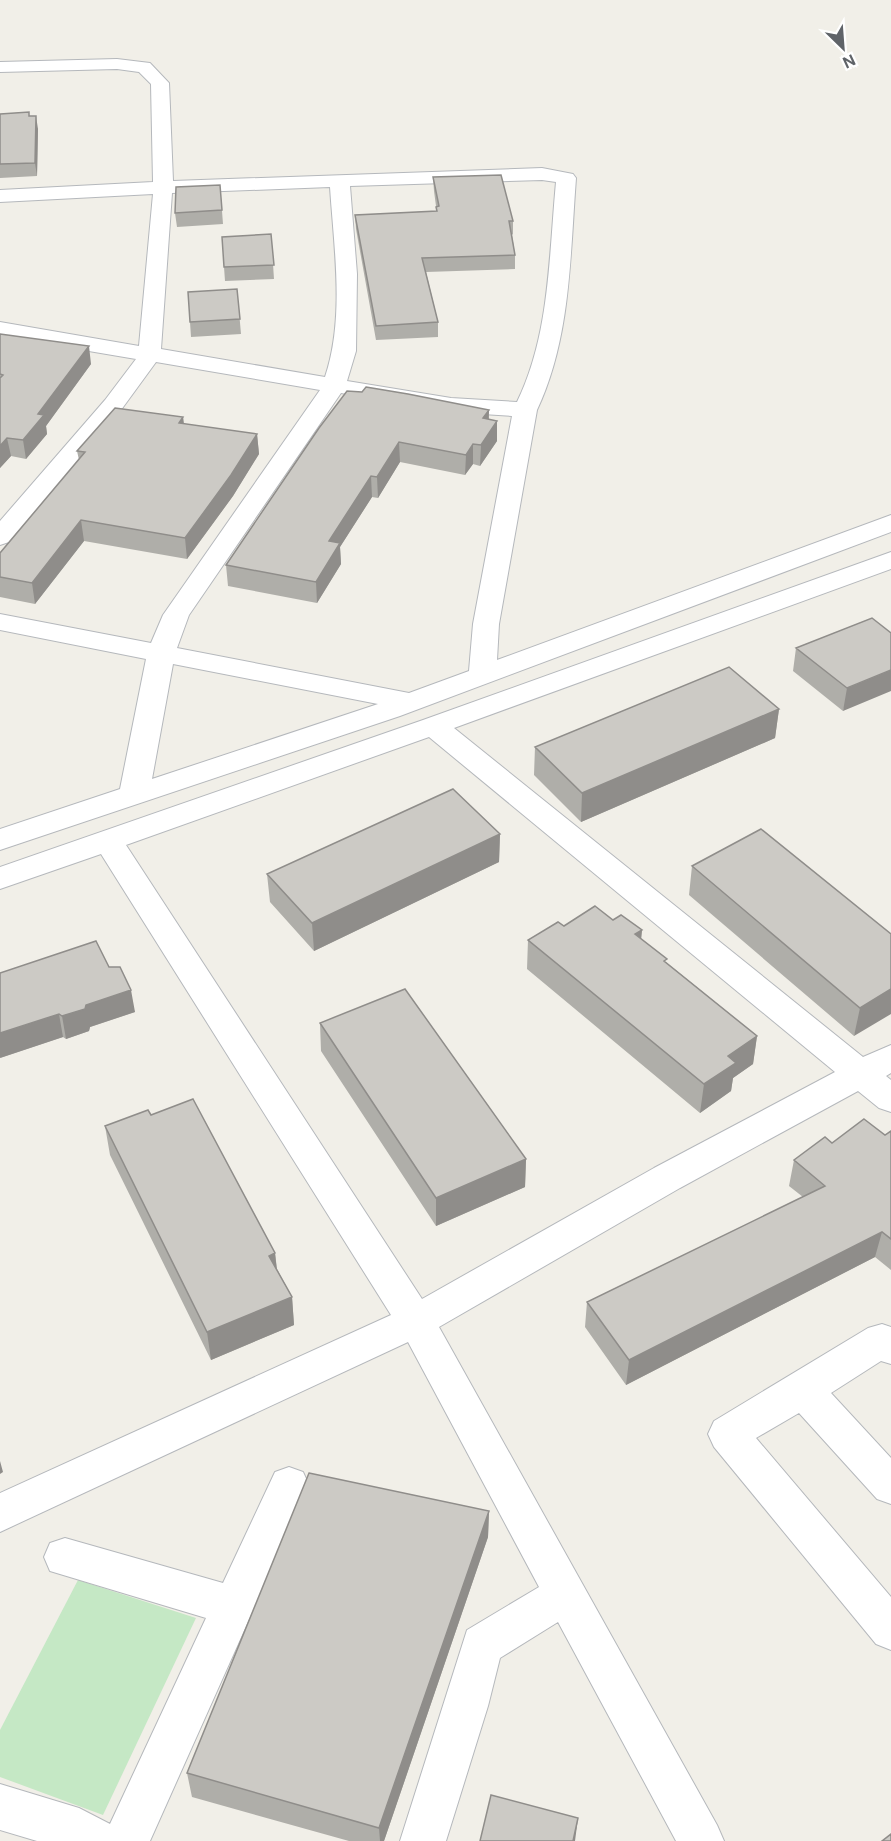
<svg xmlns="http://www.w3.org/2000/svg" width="891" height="1841" viewBox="0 0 891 1841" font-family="'DM Sans',sans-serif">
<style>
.green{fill:#c5e8c5}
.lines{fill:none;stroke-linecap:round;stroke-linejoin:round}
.minor-casing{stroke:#b5b8bc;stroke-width:2}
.minor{fill:#fff;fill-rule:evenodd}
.wall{fill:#afaea9}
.shaded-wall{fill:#8f8d8a}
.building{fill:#cccac5;stroke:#8f8d8a;stroke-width:1.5}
</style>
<rect width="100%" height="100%" fill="#f1efe8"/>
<!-- green -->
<path class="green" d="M78,1580L196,1618L103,1815L0,1777V1730Z"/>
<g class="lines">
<!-- minor casing -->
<g class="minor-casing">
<path id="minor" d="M117,59L150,63L169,83L173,181L542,168L573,174L576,178C570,256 571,338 537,410L499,624L497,660L891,515V532L400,716L0,850V829L120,789L146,659L0,630V614L151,643L163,615L320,390L156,362L121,410L9,542L0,545V521L105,400L136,359L0,336V322L139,346L153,194L0,202V190L153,182L151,84L139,72L117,69L0,72V62ZM542,180L556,182C549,255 550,335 517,402L451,398L347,381L356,351L357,274L350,186ZM330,187C334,249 345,318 325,377L161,349L172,193ZM341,393L451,412L512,416L473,624L469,671L409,693L177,648L189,615ZM173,664L378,704L152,779Z
M891,552V569L454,728L863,1057L891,1045V1073L886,1076L891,1080V1112L879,1108L858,1091L680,1188L439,1327L717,1825L724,1841H676L558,1622L500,1658L488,1706L446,1841H400L467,1630L539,1587L408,1342L0,1532V1493L391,1315L101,854L0,889V867L423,720ZM429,737L835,1072L654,1168L422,1299L126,845Z
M882,1324L891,1327V1364L881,1361L831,1393L891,1458V1504L877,1499L799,1413L756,1438L891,1597V1650L876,1644L714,1447L708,1434L714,1421L868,1328Z
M289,1467L303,1472L309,1485L150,1841H37L0,1830V1784L79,1808L110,1824L206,1618L50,1571L44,1557L50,1543L65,1538L223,1583L275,1472Z"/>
</g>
<!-- minor -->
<use href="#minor" class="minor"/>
</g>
<!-- wall -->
<path class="wall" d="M29,112V116L38,129L37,176L0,178V114Z
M433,177L513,221V234L512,235L515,255V269L426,272L438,322V337L376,340L356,229L355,215L436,211V206L434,191Z
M220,185L223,224L177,227L175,213Z
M271,234L274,279L225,281L224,267Z
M237,289L241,334L191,337L190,322Z
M0,334L91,364L46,426L47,434L26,459L11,456L0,468Z
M489,410V419L497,441L480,466L473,464L465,475L400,462L378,498L372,497L340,547L341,564L317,603L228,586L226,565L319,428Z
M183,417L184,424L257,434L259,454L233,496L187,559L84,541L35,604L0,597V553L79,460L77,451Z
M872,618L843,711L793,671L796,648Z
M779,709L775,738L581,822L534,775L535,747Z
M500,834L499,862L314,951L270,902L267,874Z
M692,866L891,934L854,1036L689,895Z
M613,920L642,930L641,939L667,963L757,1036L753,1064L733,1078L731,1091L700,1113L527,969L528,940L564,926Z
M109,967L135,1012L90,1027L89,1031L66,1039L63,1037L0,1058Z
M320,1023L526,1159L525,1187L436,1226L321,1051Z
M151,1115L275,1253L277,1269L292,1297L294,1325L211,1360L110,1155L105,1126Z
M891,1131V1270L875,1257L626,1385L585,1327L587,1302L803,1197L789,1186L794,1160L885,1135Z
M489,1511L488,1537L384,1841H349L192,1797L187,1773Z"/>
<!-- shaded-wall -->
<path class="shaded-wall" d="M36,116L38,129L37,176L35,163Z
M89,346L91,364L46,426L47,434L26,459L23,440L38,414Z
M489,410L488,430L483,418Z
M183,417L185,437L179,423Z
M497,421V441L480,466L481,445Z
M257,434L259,454L233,496L187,559L185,538Z
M7,438L11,456L0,468V446Z
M399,442L400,462L378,498L377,477Z
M473,444V464L465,475L466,455Z
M371,476L372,497L340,547L341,564L317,603L316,582L329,541Z
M81,520L84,541L35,604L32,583Z
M891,670V691L843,711L847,688Z
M779,709L775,738L581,822L582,793Z
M500,834L499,862L314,951L312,923Z
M642,930L639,959L635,934Z
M891,989V1014L854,1036L860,1008Z
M131,990L135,1012L90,1027L89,1031L66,1039L62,1016L86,1005Z
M59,1014L63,1037L0,1058V1033Z
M757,1036L753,1064L733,1078L731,1091L700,1113L704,1084L728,1056Z
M526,1159L525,1187L436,1226V1198Z
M882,1232L875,1257L626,1385L629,1360Z
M275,1253L278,1281L269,1256Z
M292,1297L294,1325L211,1360L207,1332Z
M0,1461L3,1472L0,1474Z
M489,1511L488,1537L384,1841H380L379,1828Z
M578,1818L575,1841H573Z"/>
<!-- building -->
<path class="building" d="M29,112V116H36L35,163L0,164V114Z
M501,175L513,221H509L515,255L422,258L438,322L376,326L355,215L437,211L436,207L439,206L433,177Z
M220,185L222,210L175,213L176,187Z
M271,234L274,265L224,267L222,237Z
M237,289L240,319L190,322L188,292Z
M0,334L89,346L38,414L44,415L23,440L7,438L0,446V378L3,375L0,374Z
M366,387L408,394L489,410L483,418L497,421L481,445L473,444L466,455L399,442L377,477L371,476L329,541L340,543L316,582L226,565L319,428L347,391L362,392Z
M115,408L183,417L179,423L257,434L231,475L185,538L81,520L32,583L0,577V553L85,452L77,451Z
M872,618L891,633V670L847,688L796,648Z
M729,667L779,709L582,793L535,747Z
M453,789L500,834L312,923L267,874Z
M761,829L891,934V989L860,1008L692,866Z
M595,906L613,920L621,915L642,930L635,934L667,959L664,961L757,1036L728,1056L736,1063L704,1084L528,940L558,922L564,926Z
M96,941L109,967H120L131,990L86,1005L85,1009L62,1016L59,1014L0,1033V973Z
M405,989L526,1159L436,1198L320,1023Z
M193,1099L275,1253L269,1256L292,1297L207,1332L105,1126L148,1110L151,1115Z
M864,1119L885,1135L891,1131V1239L882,1232L629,1360L587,1302L825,1186L794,1160L825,1137L832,1143Z
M309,1473L489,1511L379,1828L187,1773Z
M491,1795L578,1818L573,1841H480Z
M891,1834V1841H882Z"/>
<!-- north arrow -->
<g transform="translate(843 48) rotate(155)" stroke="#ffffff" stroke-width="4.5" paint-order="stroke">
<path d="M0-4.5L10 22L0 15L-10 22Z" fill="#5f6368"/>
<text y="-9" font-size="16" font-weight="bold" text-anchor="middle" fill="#5f6368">N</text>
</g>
</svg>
